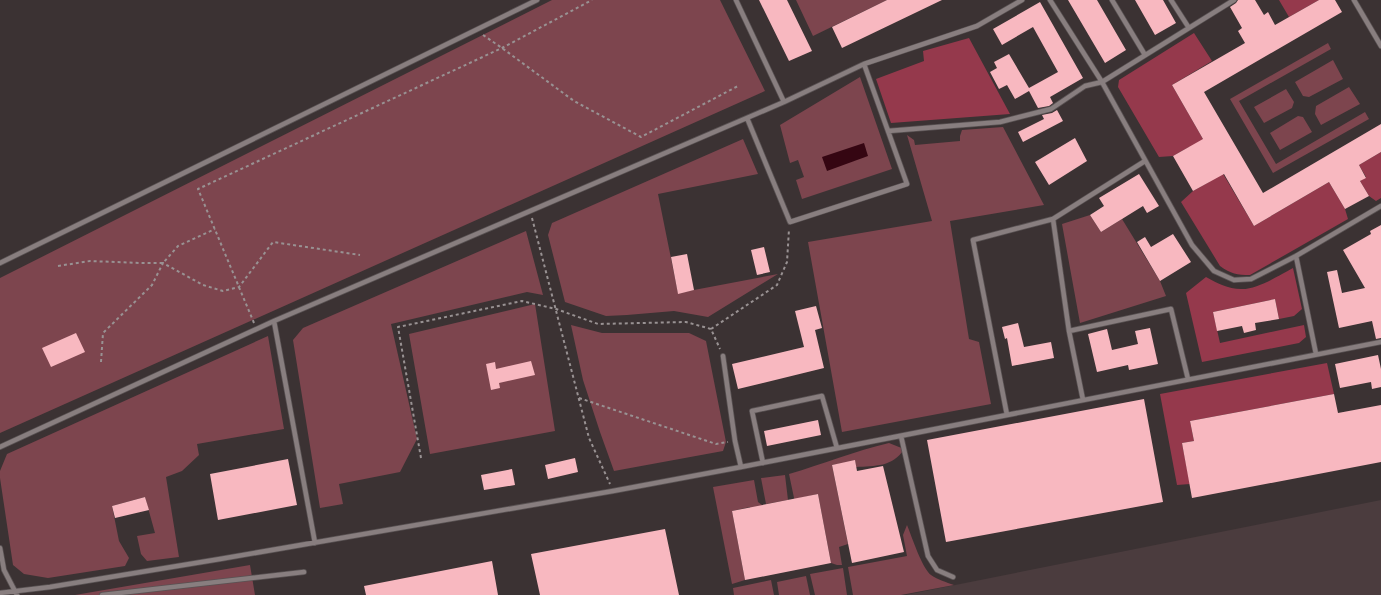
<svg xmlns="http://www.w3.org/2000/svg" width="1381" height="595" viewBox="0 0 1381 595" font-family="Signika,sans-serif">
<style>
.built{fill:#4b3c3e}
.green{fill:#7d454e}
.forest{fill:#95394c}
.water{fill:#350612}
.building{fill:#f8b8c0}
.lines{fill:none;stroke-linecap:round;stroke-linejoin:round}
.service-casing{stroke:#595253;stroke-width:6}
.path{stroke:#999293;stroke-width:2;stroke-dasharray:3 3;stroke-linecap:butt}
.service{stroke:#887e7f;stroke-width:4.5}
</style>
<rect width="100%" height="100%" fill="#3b3233"/>
<!-- built -->
<path class="built" d="M1381,500V595H905Z"/>
<!-- green -->
<path class="green" d="M552,0H720L765,91L0,433V278Z
M796,0H887L813,36Z
M1328,43L1331,49L1239,101L1276,164L1365,112L1369,119L1273,173L1230,99Z
M1333,60L1343,79L1309,97L1303,96L1295,82Z
M860,77L892,169L802,199L796,180L804,177L798,160L790,163L780,125Z
M1349,87L1360,104L1321,125L1315,114L1316,106Z
M1286,89L1294,102L1292,108L1264,123L1254,107Z
M1298,116L1303,117L1312,132L1280,150L1270,133Z
M1003,127L1044,205L950,221L969,339L979,342L991,404L842,432L808,242L932,221L907,135L914,140L915,145L960,141V136L962,130Z
M743,139L758,174L658,194L678,293L778,274L708,317L674,311L627,315L606,316L565,302L548,235L552,223Z
M1090,215L1101,232L1122,219L1160,281L1166,296L1080,323L1062,224Z
M526,231L543,295L527,292L391,324L417,439L400,472L339,484L343,504L320,508L293,340L303,328Z
M535,304L555,431L430,454L409,334Z
M571,325L602,333H689L706,341L726,442L723,451L614,471L600,432L583,380Z
M268,336L284,429L197,444L199,455L182,471L166,477L179,557L147,561L141,554L137,536L155,533L145,497L112,506L119,541L129,558L125,566L48,578L24,574L13,565L0,478V471L7,454Z
M889,443L904,449C893,467 875,466 856,467L855,461L832,465L848,544L839,547L842,565H837L831,563L818,494L800,498L802,536L789,474C823,464 855,451 889,443Z
M785,475L788,500L766,504L761,478Z
M754,480L758,502L762,505L769,542L758,544L750,507L732,511L745,580L732,584L713,487Z
M907,525C912,537 922,568 931,575C938,580 946,582 954,585L901,595H853L848,567L907,556L903,535Z
M250,565L255,595H75Z
M843,568L847,595H815L810,574Z
M806,576L810,595H779L777,582Z
M771,580L774,595H734L733,588Z"/>
<!-- forest -->
<path class="forest" d="M1279,0H1319L1289,17Z
M1194,33L1212,61L1172,85L1207,146L1193,154L1189,147L1173,156L1159,157L1118,87L1119,80Z
M969,38L1010,114L891,123L876,79L924,61L923,51Z
M1381,152V198L1376,201L1369,196L1360,181L1366,177L1359,165Z
M1219,167L1254,226L1329,182L1345,209L1348,219L1250,275C1237,275 1231,274 1220,266L1181,202L1193,191L1209,182Z
M1293,268L1302,309L1294,316L1279,319L1275,299L1213,312L1220,343L1304,325L1306,337L1299,343L1202,362L1186,293L1206,277C1217,283 1228,289 1241,289C1256,290 1280,275 1293,268Z
M1327,363L1334,394L1190,421L1194,441L1182,443L1190,484L1177,485L1160,394Z"/>
<!-- water -->
<path class="water" d="M864,143L868,156L827,171L822,157Z"/>
<!-- building -->
<path class="building" d="M759,0H787L812,51L789,61Z
M887,0H942L842,48L832,27Z
M1068,0H1097L1126,50L1105,63Z
M1135,0H1163L1176,23L1155,35Z
M1238,0H1255L1264,15L1268,12L1275,25L1319,0H1335L1342,12L1204,92L1263,193L1381,124V152L1359,165L1366,178L1360,181L1369,196L1345,209L1329,182L1254,226L1224,174L1193,191L1173,156L1203,139L1172,85L1245,43L1238,31L1242,28L1230,7L1236,3Z
M1040,2L1083,78L1050,97L1053,103L1049,106L1038,108L1029,91L1015,99L1007,85L999,89L990,72L997,68L994,62L1009,54L1029,88L1058,72L1033,27L1002,45L993,29Z
M1057,110L1063,121L1023,142L1018,132L1044,119L1042,115L1052,113Z
M1075,138L1087,161L1049,185L1035,162Z
M1139,174L1159,206L1147,213L1143,206L1101,232L1090,215L1104,206L1099,198Z
M1381,225V338L1376,339L1372,321L1339,328L1327,272L1337,270L1342,293L1365,288L1343,250L1371,234L1370,231Z
M1173,234L1191,262L1160,281L1137,242L1145,237L1151,247Z
M764,247L770,272L757,275L751,250Z
M687,254L694,290L678,294L671,257Z
M1275,299L1279,319L1255,323L1256,330L1244,333L1242,326L1217,331L1213,312Z
M816,306L822,328L815,330L824,368L738,389L732,364L804,347L795,311Z
M1018,323L1024,347L1051,342L1054,358L1012,366L1007,338L1005,339L1002,327Z
M1150,328L1158,364L1129,370L1128,365L1097,372L1088,334L1107,329L1112,350L1138,344L1135,331Z
M76,333L85,352L51,367L42,348Z
M1378,355L1381,369V387L1372,389L1371,382L1340,388L1335,364Z
M531,361L535,375L499,383L500,388L491,390L486,364L495,362L496,369Z
M1334,394L1338,413L1381,405V462L1192,498L1182,443L1194,441L1190,421Z
M1144,399L1163,502L946,542L927,440Z
M818,420L821,435L767,446L764,431Z
M575,458L578,472L548,479L545,465Z
M288,459L297,505L218,520L210,474Z
M855,460L857,471L883,466L904,552L852,563L832,465Z
M512,469L515,485L484,490L481,475Z
M818,494L831,563L745,580L732,511Z
M145,497L149,510L115,518L112,506Z
M665,529L679,595H540L531,554Z
M492,561L498,595H366L364,586Z"/>
<g class="lines">
<!-- service casing -->
<g class="service-casing">
<path id="service" d="M736,0L784,102
M1050,0L1102,82L1192,245L1214,271L1234,280L1251,279L1296,256L1381,206
M1112,0L1145,55
M1171,0L1189,28
M1354,0L1381,46
M747,118L790,222L907,184L864,64
M888,131L1000,122L1051,109L1085,86L1102,82L1234,0
M1296,256L1316,354
M0,263L537,0
M274,321L315,543
M1069,331L1171,309L1188,379
M723,356L735,441L741,467
M1083,400L1069,331L1053,219L1145,161
M1007,415L973,240L1053,219
M901,436L928,556L937,570L953,577
M0,447L274,321L784,102L864,64L977,26L1022,0
M763,463L752,411L822,396L837,448
M0,548L4,570L17,595
M0,593L50,587L220,559L613,491L741,467L1381,342
M102,595L304,572"/>
</g>
<!-- path -->
<path class="path" d="M483,35L502,48L574,101L641,137L738,86
M532,218L589,438L610,484
M58,266L90,261L140,263H163L178,246L215,229
M254,323L198,189L502,48L592,0
M711,329L777,285L787,262L789,229
M101,362L103,333L152,285L163,263L203,285L223,291L239,287L273,242L360,255
M579,398L716,444L728,442
M421,458L398,327L522,301L556,309L598,324L686,322L711,329L720,349"/>
<!-- service -->
<use href="#service" class="service"/>
</g>
</svg>
